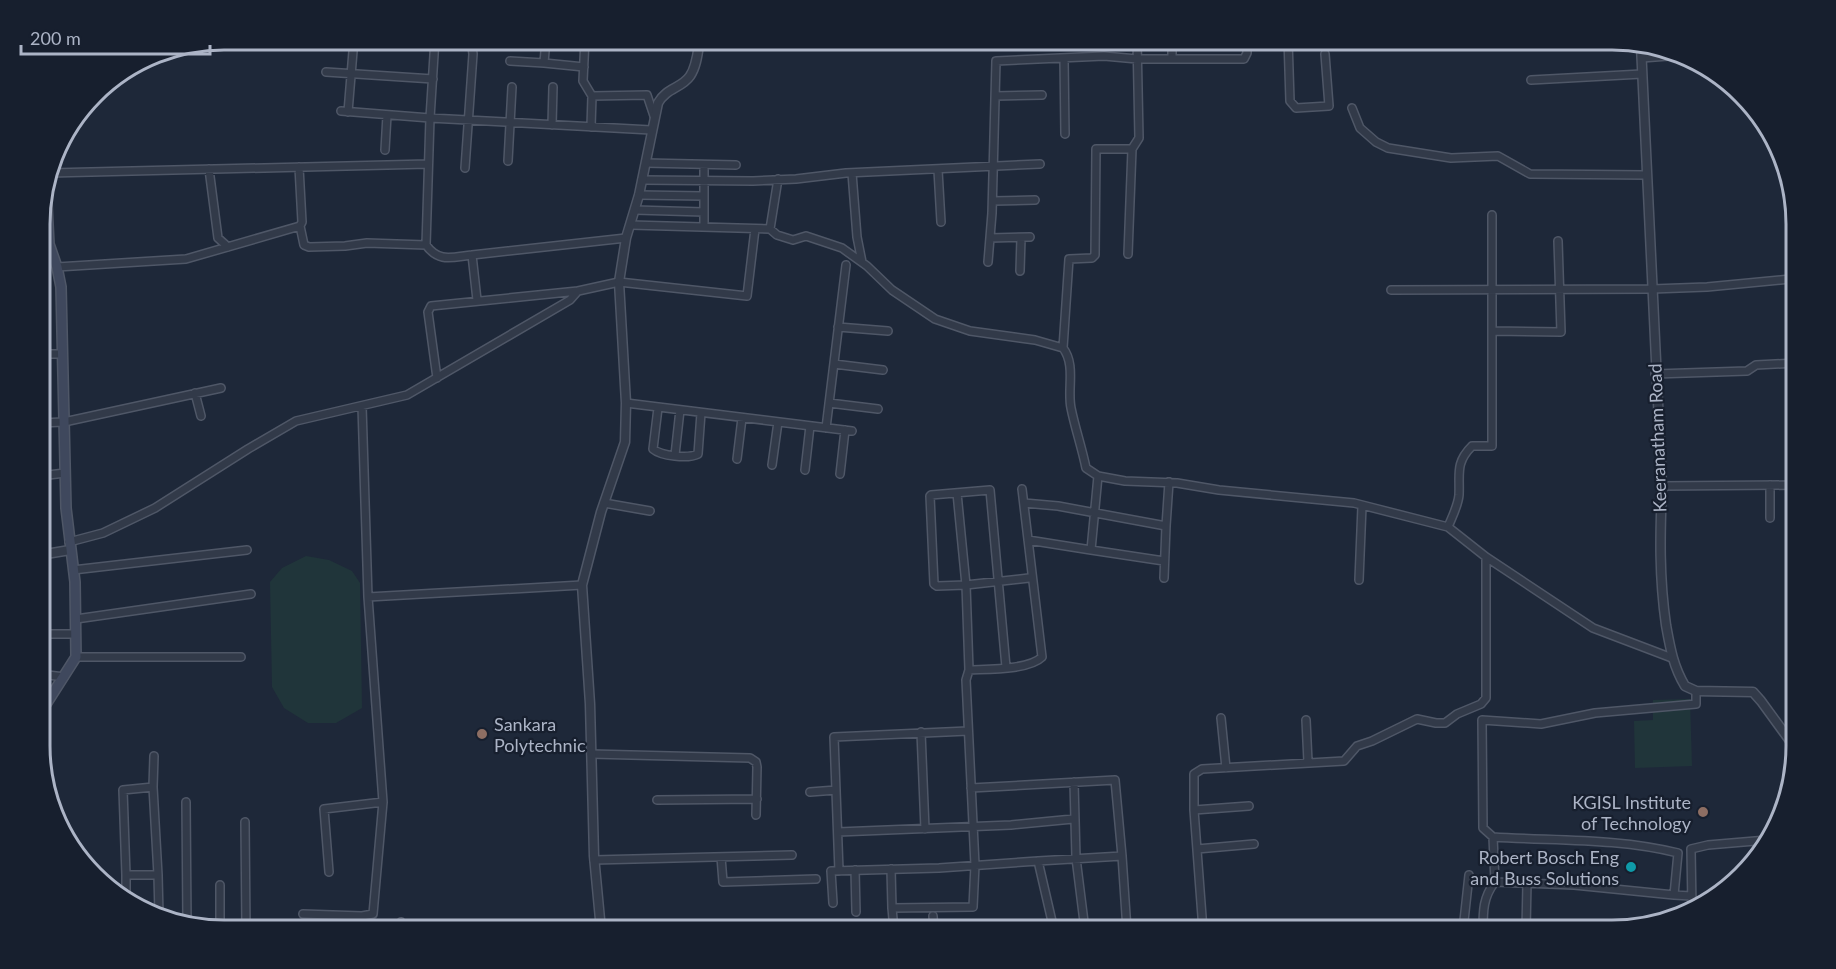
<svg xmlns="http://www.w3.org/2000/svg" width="1836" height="969" viewBox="0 0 1836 969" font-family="Lato,sans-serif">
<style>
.green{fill:#20353a}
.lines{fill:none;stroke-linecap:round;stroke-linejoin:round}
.minor-casing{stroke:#4f5767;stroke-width:10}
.tertiary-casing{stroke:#4f5767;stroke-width:11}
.secondary-casing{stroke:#4f5767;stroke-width:12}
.minor{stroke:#323a49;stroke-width:7}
.tertiary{stroke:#323a49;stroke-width:8}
.secondary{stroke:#3f485d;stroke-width:9}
.education-dot{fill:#8d6e63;stroke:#171f2e;stroke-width:2}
.culture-dot{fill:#0f9aa8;stroke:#171f2e;stroke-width:2}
.labels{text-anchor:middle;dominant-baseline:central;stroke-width:4.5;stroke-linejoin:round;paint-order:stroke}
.street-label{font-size:18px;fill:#acb4c6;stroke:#171f2e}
.poi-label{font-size:18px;fill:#acb4c6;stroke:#171f2e;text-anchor:end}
.rim{fill:none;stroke:#acb4c6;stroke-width:3}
</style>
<rect width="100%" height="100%" fill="#1e2839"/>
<!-- green -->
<path class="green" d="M306,556L329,560L352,571L360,583L362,708L336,723H308L284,708L272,687L270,582L282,568Z
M1690,699L1692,766L1635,768L1634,721L1653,720V700Z"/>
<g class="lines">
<!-- minor casing -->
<g class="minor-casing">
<path id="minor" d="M546,39L544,63L584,67
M585,39L583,81L592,96L647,95L654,116
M1288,39L1290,101L1296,108L1329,106L1325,54
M1064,58L1065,134
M1642,58L1681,55
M1172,59V39
M510,61L544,63
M326,72L433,79
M1531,80L1642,74
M995,96L1042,95
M1352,108L1360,128L1376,142L1388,148L1451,158L1498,156L1530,174L1646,175
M341,111L430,118L435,39
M348,112L354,39
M552,125L553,87
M591,127L592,96
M385,150L387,115
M508,161L512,87
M646,163L736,165
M299,167L302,222L300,226L304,245L309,247L345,246L367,243L426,245
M465,168L473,54L471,39
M209,169L218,238L228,247
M938,170L941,222
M50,173L428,164
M852,173L857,237L862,262
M642,180L753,181L796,179L846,173L1040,164
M639,195L703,196
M993,201L1035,200
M635,210L704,212
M631,225L770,229L777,235L793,240L806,236L842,248L867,266L892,290L935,319L970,331L1035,340L1063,348C1076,365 1067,389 1071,408C1075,428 1082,448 1086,468L1098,476L1125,481L1177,483L1219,490L1354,503L1448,527L1486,557L1593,628L1672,658
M704,227V166
M770,229L778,179
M990,238L1030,237
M1128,254L1132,149L1139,138L1137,39
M472,255C452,257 439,263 426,245L430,118L651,130
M40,257L53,256
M988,262L992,213L996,61L1104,56L1137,59H1244L1247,53V39
M57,267L186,259L300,226
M1020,271L1021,238
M1391,290L1652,289L1707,287L1790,279
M477,300L472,255L626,238
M838,327L888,331
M1493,331L1561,332L1558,241
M1063,348L1069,259L1092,258L1095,255L1096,149H1132
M40,354H62
M834,364L883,370
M1655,374L1747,371L1756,365L1796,363
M437,378L428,312L431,306L578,291
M195,393L201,416
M626,403L852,431
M829,403L878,409
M362,406L368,597
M658,408L653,449C661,456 688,459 698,454L701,413
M40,423L64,422L221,388
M826,428L846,265
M675,455L680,410
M737,459L742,418
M772,465L778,422
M805,470L810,426
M840,474L845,430
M40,476L65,473
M1770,485V518
M1662,486L1796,485
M957,493L966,585L937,586L934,584L930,496L931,495L990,490L1006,667
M604,503L650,511
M1024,503L1058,506L1166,526L1169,482
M1448,527C1452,517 1458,506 1459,495C1460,474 1455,463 1472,446H1492V215
M1028,540L1091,550L1098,476
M69,542L103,533L155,508L248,449L296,421L407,395L570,300L578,291L619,282L747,296L755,229
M1091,550L1164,561
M73,570L247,550
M1164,578L1166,526
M1359,580L1362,506
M76,619L251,594
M40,634H76
M76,657H241
M969,670L966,585L1029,578
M40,674L64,677
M1221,718L1226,768
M1306,720L1308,762
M921,732L925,829
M591,754L750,758L756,762L757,767L756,815
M154,756L153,787L158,875
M1074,782L1076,858L1085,930
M971,788L1115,780L1122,856
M810,792L836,790
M657,800L757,799
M186,802L187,922
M1194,810L1249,806
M245,822L246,930
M838,832L1011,825L1073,819
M1493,837C1555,841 1618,838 1678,853L1674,895L1574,885L1495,882Z
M1493,837L1483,828L1482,720L1541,724L1595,713L1696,704V691
M1197,849L1254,844
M721,857L723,882L816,879
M594,860L792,855
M891,869L892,908L973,907L975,865L966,680L969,670C988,669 1029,670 1042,657L1022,489
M855,870L856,912
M839,871L834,737L968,731
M329,872L324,809L383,802
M126,875L123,790L153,787
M220,885V929
M1674,895L1691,896
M126,898V875H158L159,915
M833,903L831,871L939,868L1038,861
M1692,907L1691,849L1708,845L1767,840
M892,908L894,930
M303,914L362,916L373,914L383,802L368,597L582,585
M933,916L934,930
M360,930L362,916
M400,930L401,922
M1054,930L1038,861L1122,856L1127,930
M1203,930L1194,810V774L1202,769L1344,761L1357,746L1372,741L1417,719L1436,723H1445L1457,714L1481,704L1486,698V557
M1463,930L1469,875
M1483,930C1483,911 1483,897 1495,882
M1526,930L1527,883"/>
</g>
<!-- tertiary casing -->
<g class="tertiary-casing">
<path id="tertiary" d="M1641,46L1662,486C1660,535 1659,576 1666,625C1670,647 1673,666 1685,686L1696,691L1753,692L1761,701L1796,749
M40,555L70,550
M601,930L594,856L590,704L582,585L601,512L625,442L626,403L619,282L626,238L639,195L658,103C666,88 682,88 690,76C697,66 698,50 700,39"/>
</g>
<!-- secondary casing -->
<g class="secondary-casing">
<path id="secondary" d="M41,712L76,657L75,582L66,508L61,287L57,267L49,244L46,185"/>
</g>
<!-- minor -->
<use href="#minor" class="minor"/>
<!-- tertiary -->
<use href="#tertiary" class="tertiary"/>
<!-- secondary -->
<use href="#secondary" class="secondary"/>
</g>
<!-- markers -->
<g class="education-dot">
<circle cx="482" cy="734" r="6"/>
<circle cx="1703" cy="812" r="6"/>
</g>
<circle class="culture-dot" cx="1631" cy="867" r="6"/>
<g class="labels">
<!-- street labels -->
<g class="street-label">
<text transform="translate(1657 438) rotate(-92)">Keeranatham Road</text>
</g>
<!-- poi labels -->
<g class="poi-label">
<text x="494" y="724" text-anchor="start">Sankara<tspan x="494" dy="21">Polytechnic</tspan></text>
<text x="1691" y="802">KGISL Institute<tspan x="1691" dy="21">of Technology</tspan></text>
<text x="1619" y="857">Robert Bosch Eng<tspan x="1619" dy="21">and Buss Solutions</tspan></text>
</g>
</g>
<!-- crop -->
<path d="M0 0H1836V969H0ZM224 50H1612A174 174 0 0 1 1786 224V746A174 174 0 0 1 1612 920H224A174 174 0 0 1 50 746V224A174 174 0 0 1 224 50Z" fill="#171f2e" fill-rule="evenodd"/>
<path class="rim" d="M224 50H1612A174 174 0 0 1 1786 224V746A174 174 0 0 1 1612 920H224A174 174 0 0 1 50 746V224A174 174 0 0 1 224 50Z"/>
<!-- scale -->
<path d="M21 45v9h189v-9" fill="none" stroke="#acb4c6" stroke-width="3"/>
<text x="30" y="45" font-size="18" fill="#acb4c6" stroke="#171f2e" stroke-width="4.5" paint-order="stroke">200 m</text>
</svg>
